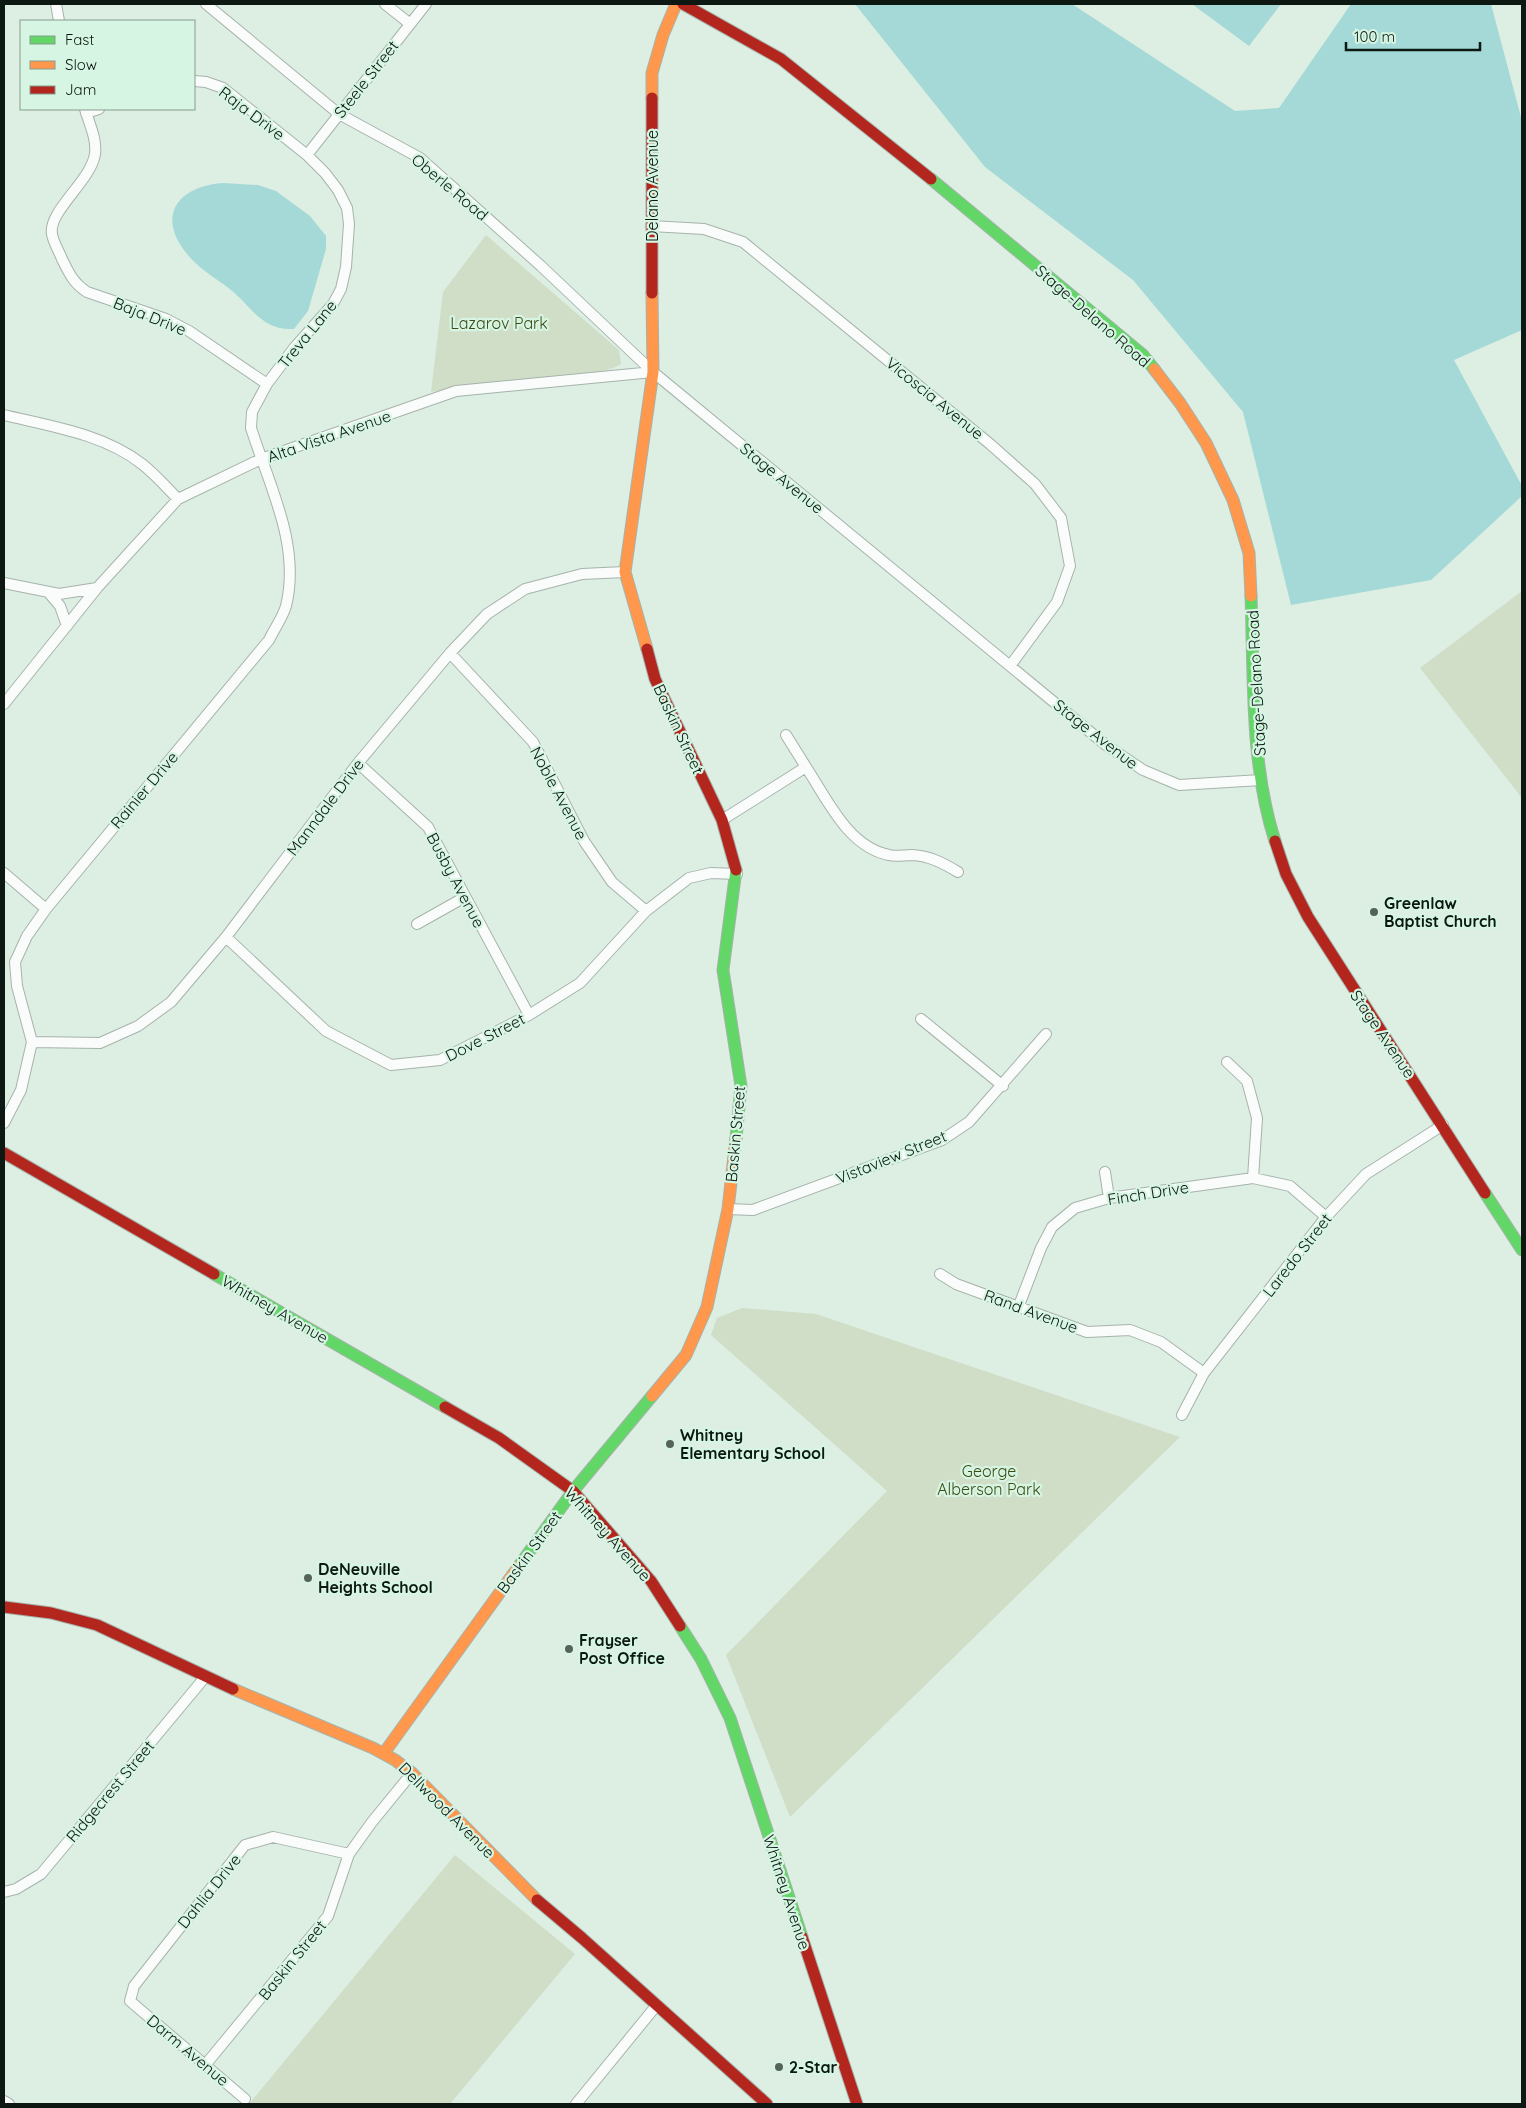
<svg xmlns="http://www.w3.org/2000/svg" width="1526" height="2108" viewBox="0 0 1526 2108" font-family="Quicksand,sans-serif">
<style>
.green{fill:#d0dec8}
.water{fill:#a4d9d7}
.lines{fill:none;stroke-linecap:round;stroke-linejoin:round}
.street-casing{stroke:#a6b3ab;stroke-width:12}
.fast-casing{stroke:#a6b3ab;stroke-width:13}
.slow-casing{stroke:#a6b3ab;stroke-width:13}
.jam-casing{stroke:#a6b3ab;stroke-width:13}
.street{stroke:#fafcfb;stroke-width:10}
.fast{stroke:#63d668;stroke-width:11}
.slow{stroke:#ff974d;stroke-width:11}
.jam{stroke:#b3261e;stroke-width:11}
.poi-dot{fill:#56635b;stroke:#d6f5e2;stroke-width:2}
.labels{text-anchor:middle;dominant-baseline:central;stroke-width:4.5;stroke-linejoin:round;paint-order:stroke}
.street-label{font-size:16px;fill:#0d1812;stroke:#d6f5e2}
.park-label{font-size:16px;fill:#3c4a13;stroke:#d6f5e2}
.poi-label{font-size:16px;font-weight:bold;fill:#0d1812;stroke:#d6f5e2;text-anchor:start}
</style>
<rect width="100%" height="100%" fill="#ddeee3"/>
<!-- green -->
<path class="green" d="M486,235L619,350L621,364C604,377 536,377 512,380C485,383 458,388 431,392L443,292Z
M1522,591V798L1420,668Z
M742,1308L816,1314L1180,1437L790,1817L726,1655L887,1491L711,1335L717,1318Z
M455,1855L575,1954L450,2104H249Z"/>
<!-- water -->
<path class="water" d="M855,4H1072L1235,111L1279,108L1351,4H1491L1522,121V330L1454,360L1522,486V496L1431,580L1291,605L1243,412L1133,280L985,167Z
M1192,4H1281L1249,46Z
M223,183L258,185L276,191L310,216L326,236V249L308,311L294,329C262,331 253,308 231,290C217,279 198,268 187,254C155,215 179,186 223,183Z"/>
<g class="lines">
<!-- street casing -->
<g class="street-casing">
<path id="street" d="M56,4L59,21
M206,4L339,114L420,158L541,266L653,372L1106,745L1143,770L1179,785L1261,780
M385,4L409,23
M85,109C89,123 97,139 95,154C91,181 48,211 52,234C53,242 59,251 62,259C69,273 73,283 87,292L166,319L189,331L267,384
M86,113L99,109
M307,155L426,4
M651,226L704,229L743,242L990,444L1035,484L1061,518L1070,566L1057,602L1010,666
M4,415C50,426 104,434 142,464C155,474 167,488 178,499
M4,583L59,594L97,588
M49,593L60,606L67,626
M450,653L533,742L584,841L612,882L646,911
M4,704L97,588L178,499L261,459L456,391L653,372
M786,735L806,767
M358,763L428,827L529,1015
M722,820L806,767C827,799 848,847 889,855C896,857 904,855 912,855C930,856 943,863 958,872
M4,873L46,909
M417,924L465,897
M226,937L326,1031L391,1065L440,1060L529,1015L580,983L646,911L689,878L711,873L737,874
M921,1019L1003,1086
M32,1042L100,1043L138,1026L171,1002L226,937L358,763L450,653L487,614L525,589L582,574L625,572
M1227,1062L1247,1081L1257,1118L1253,1178
M4,1123L21,1090L32,1042L17,986L15,962L27,936L46,909L269,640C274,629 283,617 286,606C301,545 269,485 251,428L252,412L267,384L294,348L333,304L341,289L346,267L349,224L347,208L338,190L325,173L307,155L223,88L206,82L194,81
M1105,1172L1109,1198
M728,1209L753,1210L942,1140L969,1122L1046,1034
M940,1274L956,1284L1087,1332L1130,1330L1161,1342L1204,1373
M1018,1308L1041,1248L1052,1227L1075,1208L1109,1198L1253,1178L1290,1186L1326,1217
M1182,1415L1204,1373L1326,1217L1366,1174L1443,1125
M4,1892L16,1889L41,1874L206,1676
M206,2064L328,1916L349,1854L372,1822L412,1773
M245,2099L130,2001L134,1986L245,1845L273,1837L349,1854
M4,2101L9,2104
M576,2104L656,2006"/>
</g>
<!-- fast casing -->
<g class="fast-casing">
<path id="fast" d="M931,179L1143,355L1154,369
M1251,596C1254,677 1250,763 1275,841
M736,1138L741,1086L723,970L736,870
M1485,1193L1522,1250
M214,1274L445,1407
M519,1566L573,1491L652,1396
M680,1626L701,1659L730,1718L802,1937"/>
</g>
<!-- slow casing -->
<g class="slow-casing">
<path id="slow" d="M652,98V73L663,35L676,4
M1154,369L1180,403L1206,443L1233,500L1249,553L1251,596
M647,649L625,572L653,372L652,293
M652,1396L686,1355L707,1307L728,1209L736,1138
M233,1689L373,1748L395,1760L412,1773L537,1900
M384,1753L519,1566"/>
</g>
<!-- jam casing -->
<g class="jam-casing">
<path id="jam" d="M683,4L781,59L931,179
M652,98V293
M647,649L655,679L722,820L736,870
M1275,841L1286,874L1308,917L1485,1193
M4,1153L214,1274
M445,1407L499,1438L573,1491L651,1581L680,1626
M4,1607L51,1613L97,1625L233,1689
M537,1900L582,1938L767,2104
M802,1937L857,2104"/>
</g>
<!-- street -->
<use href="#street" class="street"/>
<!-- fast -->
<use href="#fast" class="fast"/>
<!-- slow -->
<use href="#slow" class="slow"/>
<!-- jam -->
<use href="#jam" class="jam"/>
</g>
<!-- markers -->
<g class="poi-dot">
<circle cx="1374" cy="912" r="5"/>
<circle cx="670" cy="1444" r="5"/>
<circle cx="308" cy="1578" r="5"/>
<circle cx="569" cy="1649" r="5"/>
<circle cx="779" cy="2067" r="5"/>
</g>
<g class="labels">
<!-- street labels -->
<g class="street-label">
<text transform="translate(366 79) rotate(-52)">Steele Street</text>
<text transform="translate(252 113) rotate(37)">Raja Drive</text>
<text transform="translate(652 186) rotate(-90)">Delano Avenue</text>
<text transform="translate(450 187) rotate(40)">Oberle Road</text>
<text transform="translate(150 316) rotate(22)">Baja Drive</text>
<text transform="translate(1093 316) rotate(41)">Stage-Delano Road</text>
<text transform="translate(307 334) rotate(-51)">Treva Lane</text>
<text transform="translate(935 398) rotate(39)">Vicoscia Avenue</text>
<text transform="translate(329 436) rotate(-19)">Alta Vista Avenue</text>
<text transform="translate(782 478) rotate(39)">Stage Avenue</text>
<text transform="translate(1256 683) rotate(-93)">Stage-Delano Road</text>
<text transform="translate(679 729) rotate(65)">Baskin Street</text>
<text transform="translate(1096 734) rotate(38)">Stage Avenue</text>
<text transform="translate(144 790) rotate(-50)">Rainier Drive</text>
<text transform="translate(559 793) rotate(62)">Noble Avenue</text>
<text transform="translate(325 807) rotate(-53)">Manndale Drive</text>
<text transform="translate(456 880) rotate(62)">Busby Avenue</text>
<text transform="translate(1383 1034) rotate(56)">Stage Avenue</text>
<text transform="translate(485 1037) rotate(-27)">Dove Street</text>
<text transform="translate(735 1134) rotate(-85)">Baskin Street</text>
<text transform="translate(891 1157) rotate(-22)">Vistaview Street</text>
<text transform="translate(1148 1193) rotate(-9)">Finch Drive</text>
<text transform="translate(1297 1255) rotate(-52)">Laredo Street</text>
<text transform="translate(275 1309) rotate(30)">Whitney Avenue</text>
<text transform="translate(1031 1311) rotate(20)">Rand Avenue</text>
<text transform="translate(608 1534) rotate(48)">Whitney Avenue</text>
<text transform="translate(529 1552) rotate(-54)">Baskin Street</text>
<text transform="translate(110 1791) rotate(-50)">Ridgecrest Street</text>
<text transform="translate(447 1810) rotate(45)">Dellwood Avenue</text>
<text transform="translate(209 1891) rotate(-51)">Dahlia Drive</text>
<text transform="translate(787 1892) rotate(72)">Whitney Avenue</text>
<text transform="translate(292 1960) rotate(-51)">Baskin Street</text>
<text transform="translate(188 2050) rotate(40)">Darm Avenue</text>
</g>
<!-- park labels -->
<g class="park-label">
<text x="499" y="323">Lazarov Park</text>
<text x="989" y="1471">George<tspan x="989" dy="18">Alberson Park</tspan></text>
</g>
<!-- poi labels -->
<g class="poi-label">
<text x="1384" y="903">Greenlaw<tspan x="1384" dy="18">Baptist Church</tspan></text>
<text x="680" y="1435">Whitney<tspan x="680" dy="18">Elementary School</tspan></text>
<text x="318" y="1569">DeNeuville<tspan x="318" dy="18">Heights School</tspan></text>
<text x="579" y="1640">Frayser<tspan x="579" dy="18">Post Office</tspan></text>
<text x="789" y="2067">2-Star</text>
</g>
</g>
<!-- border -->
<rect width="1526" height="2108" fill="none" stroke="#0d1812" stroke-width="10"/>
<!-- legend -->
<rect x="20" y="20" width="175" height="90" fill="#d6f5e2" stroke="#869d8f"/>
<rect x="30" y="36" width="25" height="8" fill="#63d668" stroke="#869d8f"/>
<text x="65" y="45" font-size="15" fill="#0d1812">Fast</text>
<rect x="30" y="61" width="25" height="8" fill="#ff974d" stroke="#869d8f"/>
<text x="65" y="70" font-size="15" fill="#0d1812">Slow</text>
<rect x="30" y="86" width="25" height="8" fill="#b3261e" stroke="#869d8f"/>
<text x="65" y="95" font-size="15" fill="#0d1812">Jam</text>
<!-- scale -->
<path d="M1346 42v8h134v-8" fill="none" stroke="#0d1812" stroke-width="2.5"/>
<text x="1354" y="42" font-size="15" fill="#0d1812" stroke="#d6f5e2" stroke-width="4" paint-order="stroke">100 m</text>
</svg>
